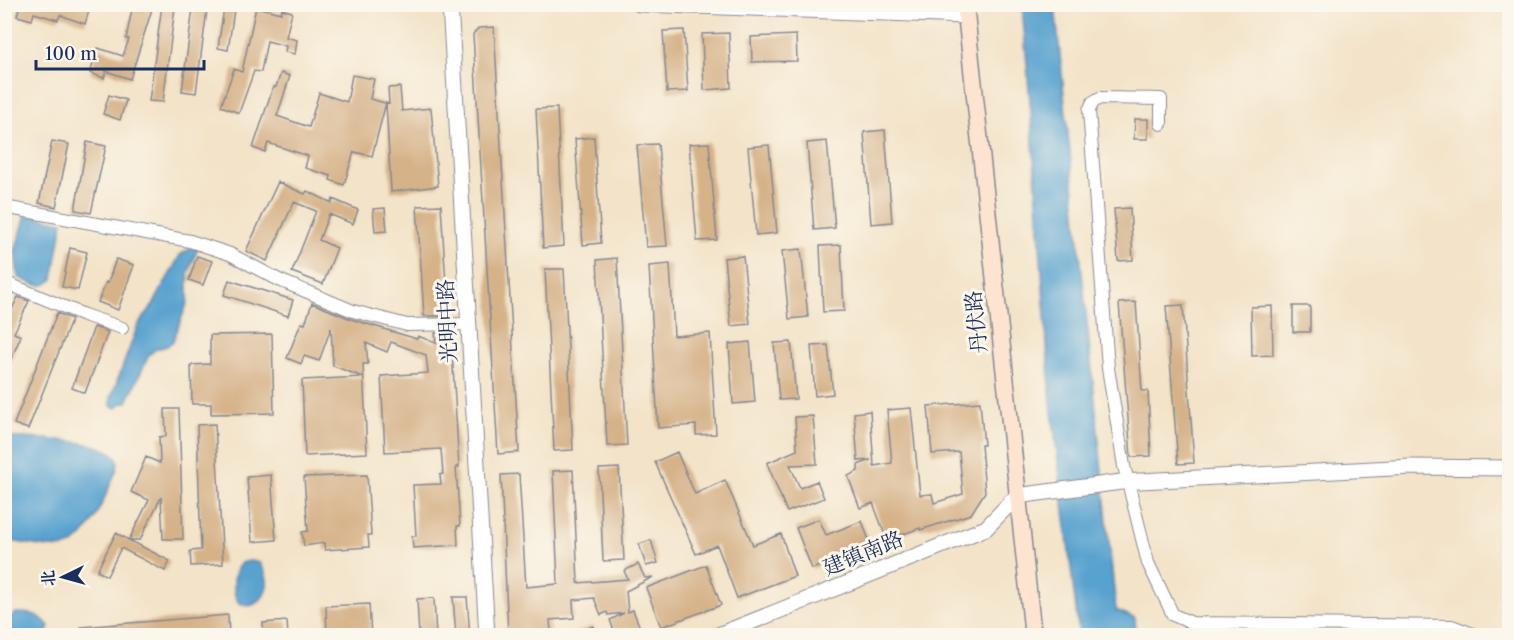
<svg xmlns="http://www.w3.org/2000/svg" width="1514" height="640" viewBox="0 0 1514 640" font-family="'Libre Caslon Text','Noto Serif SC',serif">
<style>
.water{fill:#58a2cf;stroke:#3a6896;stroke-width:1.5}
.building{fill:#d6b289}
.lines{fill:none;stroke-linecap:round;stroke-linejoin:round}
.minor-casing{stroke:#878993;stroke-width:14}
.tertiary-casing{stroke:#878993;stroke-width:17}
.secondary-casing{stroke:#878993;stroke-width:19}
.minor{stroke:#fff;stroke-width:12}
.tertiary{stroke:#fff;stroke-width:15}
.secondary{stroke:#fde4d0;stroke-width:16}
.labels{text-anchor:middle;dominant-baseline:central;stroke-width:6;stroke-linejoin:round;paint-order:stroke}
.street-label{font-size:21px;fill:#1b2f5e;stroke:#fbf7ec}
</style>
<rect width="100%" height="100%" fill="#fbf7ec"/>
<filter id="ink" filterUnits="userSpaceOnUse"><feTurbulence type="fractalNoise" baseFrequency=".0167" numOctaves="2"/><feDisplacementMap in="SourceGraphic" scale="12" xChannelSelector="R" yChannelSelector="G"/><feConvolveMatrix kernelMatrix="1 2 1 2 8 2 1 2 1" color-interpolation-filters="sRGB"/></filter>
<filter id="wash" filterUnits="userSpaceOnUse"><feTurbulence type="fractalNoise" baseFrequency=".008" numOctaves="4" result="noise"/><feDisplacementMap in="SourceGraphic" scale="24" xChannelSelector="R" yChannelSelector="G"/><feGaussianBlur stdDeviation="1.35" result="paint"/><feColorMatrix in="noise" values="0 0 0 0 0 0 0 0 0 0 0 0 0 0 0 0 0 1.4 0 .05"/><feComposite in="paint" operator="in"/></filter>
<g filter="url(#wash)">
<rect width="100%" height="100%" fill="#f3e3c8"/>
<!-- water -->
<path class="water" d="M1022,5H1055L1116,610L1135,618L1136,632L1130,635H1079L1051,403L1031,114Z
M26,215L63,222L53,279C43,291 30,283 18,277L15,251Z
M191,248H198L188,274V301L173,341L167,346L156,349L149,355L127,402L120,404L117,408L111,406V398L138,325L153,305L180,255Z
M5,437C28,439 100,438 115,456C119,460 118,465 117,469C107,491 91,540 66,547C53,550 19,542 5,540Z
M250,561L259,562C287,599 233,626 234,585C234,576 235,570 241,563Z
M16,613C32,613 39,613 49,626L46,635H5V621Z"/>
<g id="blocks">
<!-- building -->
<path class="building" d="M15,4H91L85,24L60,15L58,20L34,13L32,20L17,16L19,8L15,6Z
M133,4L153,6L130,79L106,71L104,78L90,73L98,48L123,56L129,39H126Z
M162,5L175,7L163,102L149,101Z
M256,7L281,13L282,9L292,12L286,37L297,40L295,54L285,52L286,46L267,41L261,72L254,71L239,113L221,106L234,69L242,72Z
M193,8L207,10L196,93L182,91Z
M224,8L234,10L228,50L218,48Z
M494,27L519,452L498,454L473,34L479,28Z
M684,30L688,91L667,92L663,31Z
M729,33L731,88L704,90L702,34Z
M796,35L797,61L752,62L751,37Z
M281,73L290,76L277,116L309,127L319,93L347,102L352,75L374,79L370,99L389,104L388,88L400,87L402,111L431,108L438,186L391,192L386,103L372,156L354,152L344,185L330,180L331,176L305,168L308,156L268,143L265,152L253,148L273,87H276Z
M109,95L126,100L120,120L103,114Z
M557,108L564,246L543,248L536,109Z
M1135,119H1148V139H1134Z
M885,130L892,222L871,224L864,132Z
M594,137L601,243L583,245L575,139Z
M52,141L69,144L56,207L39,203Z
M827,141L835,228L814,230L807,143Z
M87,142L106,146L91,213L75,210Z
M709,143L717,240L697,241L689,144Z
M658,144L667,246L646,247L637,145Z
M769,145L777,233L756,235L748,147Z
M278,182L305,194L307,191L332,203L333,199L358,210L353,224L329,214L319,240L337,248L323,284L292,272L316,211L294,202L267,261L246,251Z
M441,205L448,316H424L417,206Z
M385,208L387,231L375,232L373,209Z
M1130,208L1133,260L1118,261L1114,209Z
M841,245L844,311L823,312L820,246Z
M70,248L87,252L78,290L62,287Z
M801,249L808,317L789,319L782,251Z
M197,256L212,261L203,285L189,280Z
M743,256L750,324L731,326L724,258Z
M617,258L627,445L607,446L597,260Z
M116,259L134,265L118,310L98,302L106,282L108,283Z
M670,264L674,336L710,333L716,434L696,435V425L658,428L649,266Z
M545,269H564L573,450L554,451Z
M229,280L293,300L288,316L224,295Z
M18,297L29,301L14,333L21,336L5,373L4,325Z
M1136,302L1142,391H1148L1151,456L1131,457L1119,303Z
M312,303L351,319L417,339L418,336L436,343L435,333H451L459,467H456L460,526H457L458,545L413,548L412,536H416L413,485L441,484L440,475L443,474L441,449L385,452L381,376L428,373L426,355L391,342L387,352L366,343L368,364H363L367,453L305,456L302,380L363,377L333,366L331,328L319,361L304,356L301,364L287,358L301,323L305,324Z
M1183,305L1194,463L1178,464L1166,306Z
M1272,306L1273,355L1252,356L1251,307Z
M1293,306H1310V332H1293Z
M57,313L72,319L28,429L14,424Z
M94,327L108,332L85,393L72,388Z
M272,334L274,413L211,414V404H192L191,365L210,364V335Z
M750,342L755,402L733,404L729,344Z
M791,342L796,399L779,400L774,343Z
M828,345L833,394L815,396L811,346Z
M980,402L984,445H981L985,492L971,514L920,530V528L887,540L873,503L860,508L848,476L858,471V465L871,460L858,461L854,413L870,411L874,466L892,463L887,410L911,408L920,495L932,494L934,503L963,494L959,452L932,454L928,406Z
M165,409H179L183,539H163L161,497L140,540H129L170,561L165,571L121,548L107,576L97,571L116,533L129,540L149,500L131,492L146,457L160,463L159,437L166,436Z
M813,416L817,464L790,465L800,488L817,481L824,498L787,512L767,463L797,450L795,417Z
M215,424L223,564L191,566L190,551L201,550L197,425Z
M677,452L695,494L725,480L753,545L781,534L795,576L737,598L717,545L696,554L655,462Z
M619,468L624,560L603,561L599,469Z
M573,470L578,583L628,579L624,571L638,564L645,578L653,577L626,591L628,612L633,610L642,633L637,636H616L610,620L624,613L608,615L607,612L601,615L594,598L573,600L574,618L550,620L551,632L531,633V636H508L501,475L519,474L526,587L558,584L553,471Z
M271,475L276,540L252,542L247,477Z
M367,475L371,535H368L369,547L325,550L324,543L304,546L302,532L308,531L304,477Z
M819,519L826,535L862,521L871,546L812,569L796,528Z
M651,540L658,563L646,566L639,544Z
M706,565L721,605L661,627L646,588Z
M453,597H467L470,636H456Z
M434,598L436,636H419L417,599Z
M369,604L371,636H327L326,606Z
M228,615L229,636H82L81,627Z
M287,621L288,636H264L263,623Z
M593,626L597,636H570V635Z"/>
</g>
</g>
<g filter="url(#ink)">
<use href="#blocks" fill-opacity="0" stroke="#878993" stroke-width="1.5"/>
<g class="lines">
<!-- minor casing -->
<g class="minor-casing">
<path id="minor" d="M1161,124V99L1100,98L1093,102L1089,110L1108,368L1124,466L1148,563L1173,615L1192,623L1452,626L1478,636
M4,207L190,241L230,254L279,280L353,311L407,325L469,324
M4,282L84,315L122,328"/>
</g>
<!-- tertiary casing -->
<g class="tertiary-casing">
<path id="tertiary" d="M450,4L487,636
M639,4L966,16
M716,636L986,528L1017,496L1121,482L1412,467L1510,468"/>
</g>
<!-- secondary casing -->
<g class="secondary-casing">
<path id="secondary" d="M965,4L1033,636"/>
</g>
<!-- minor -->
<use href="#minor" class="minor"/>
<!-- tertiary -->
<use href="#tertiary" class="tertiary"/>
<!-- secondary -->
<use href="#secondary" class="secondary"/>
</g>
</g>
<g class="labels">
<!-- street labels -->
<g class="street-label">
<text transform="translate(447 321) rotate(-93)">光明中路</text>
<text transform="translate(976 322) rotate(-96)">丹伏路</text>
<text transform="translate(863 553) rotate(-22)">建镇南路</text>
</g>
</g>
<!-- margin -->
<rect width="1514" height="640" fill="none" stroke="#fbf7ec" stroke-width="24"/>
<!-- north arrow -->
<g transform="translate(63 577) rotate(265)" stroke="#fbf7ec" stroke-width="4.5" paint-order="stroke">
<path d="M0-4.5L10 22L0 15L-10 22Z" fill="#1b2f5e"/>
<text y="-9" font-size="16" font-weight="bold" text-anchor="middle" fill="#1b2f5e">北</text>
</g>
<!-- scale -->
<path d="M36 60v9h168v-9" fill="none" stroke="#1b2f5e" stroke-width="3"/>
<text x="45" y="60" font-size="18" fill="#1b2f5e" stroke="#fbf7ec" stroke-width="4.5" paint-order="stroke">100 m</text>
</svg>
